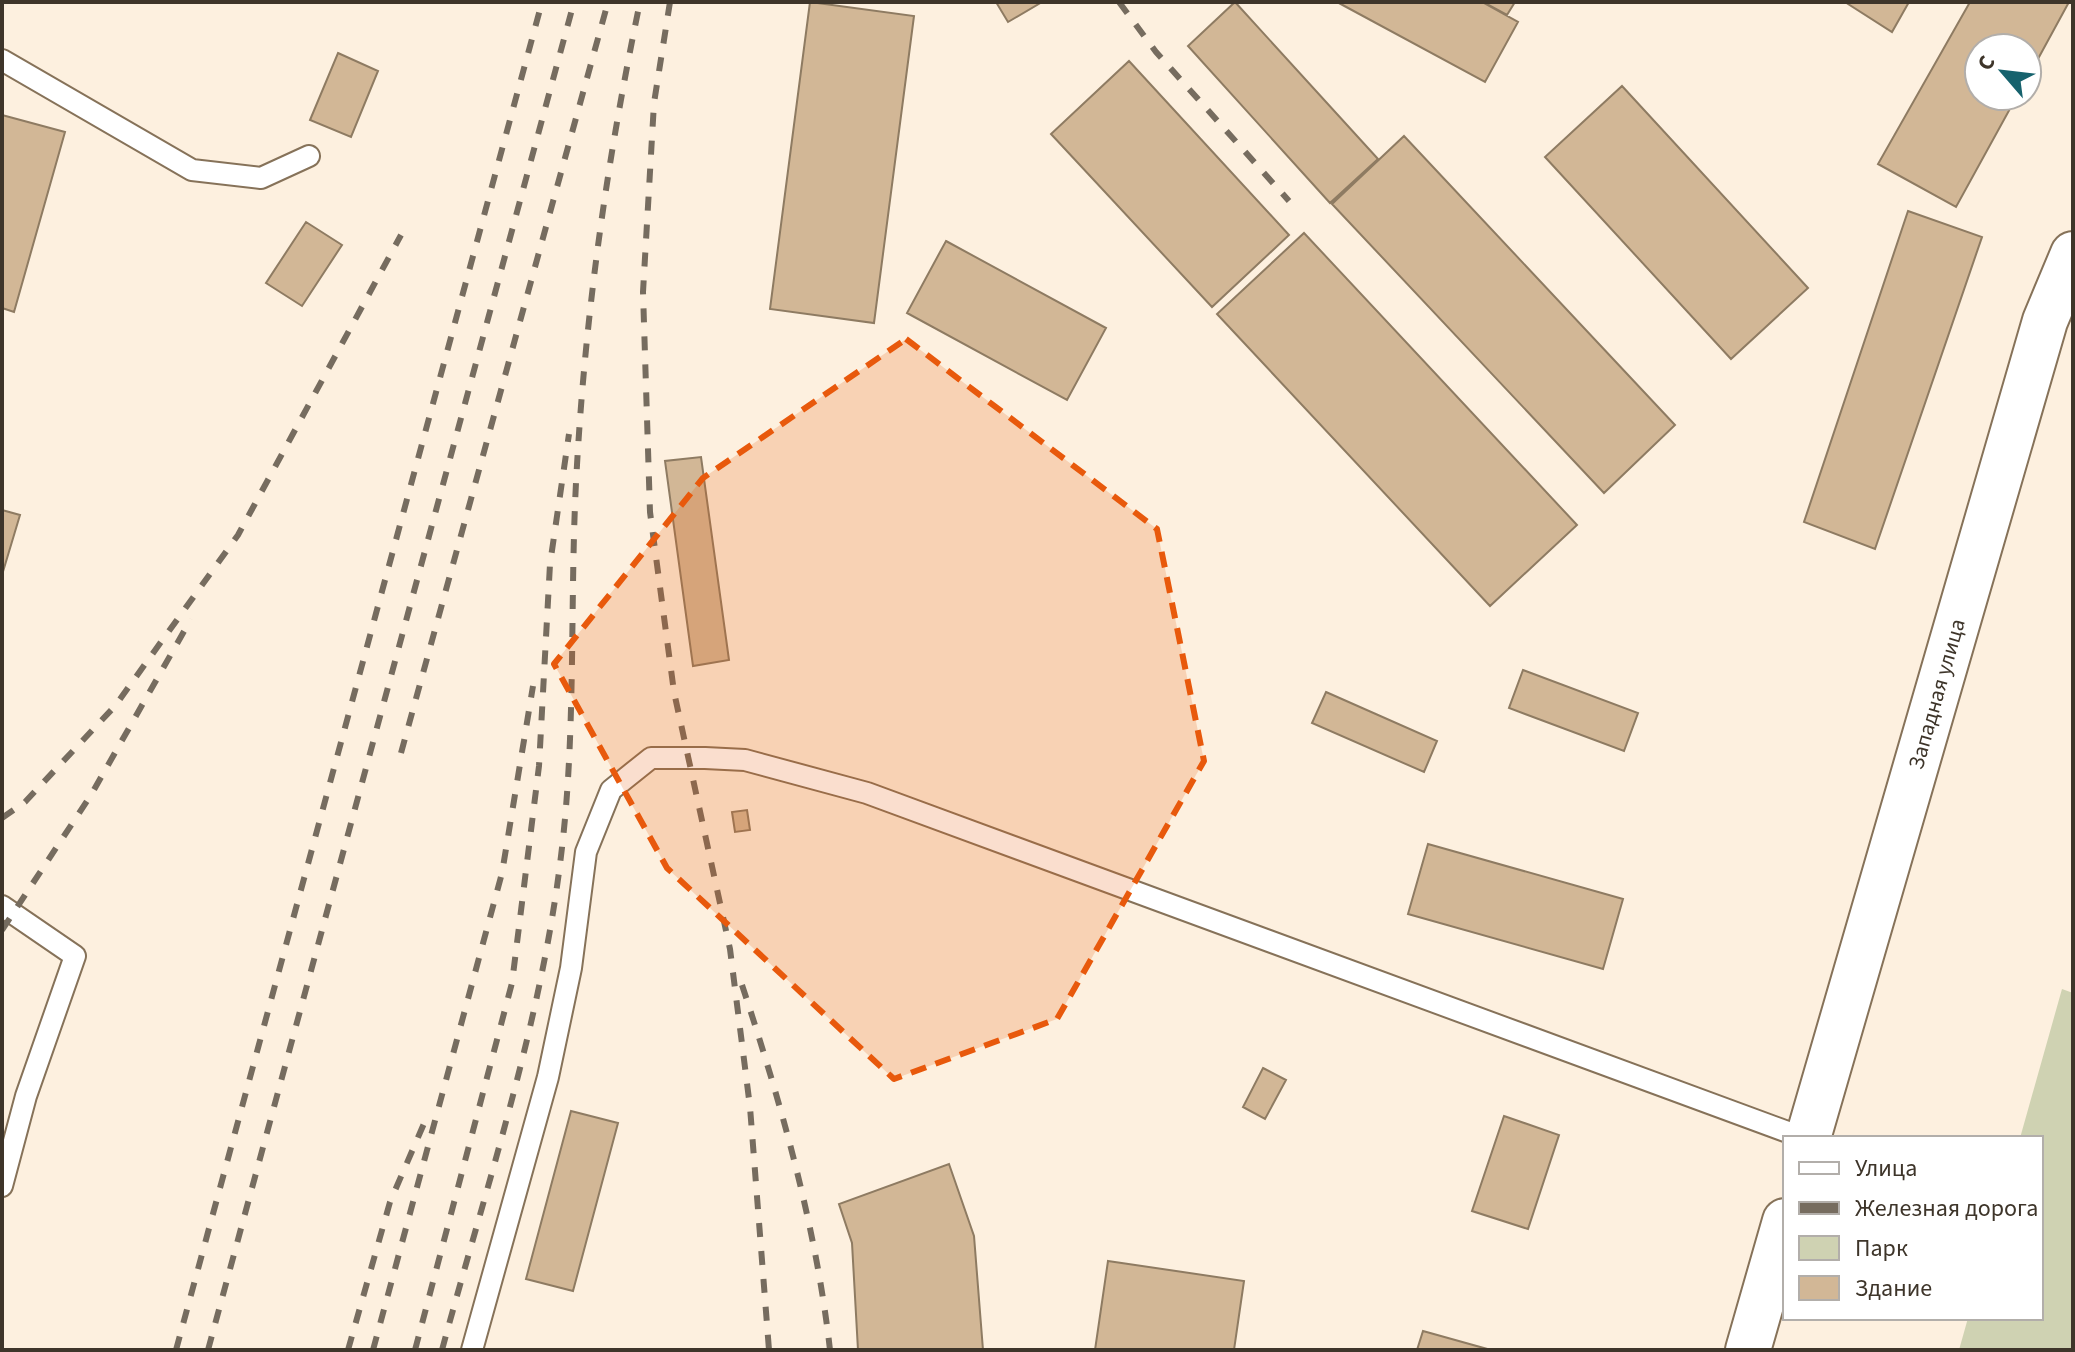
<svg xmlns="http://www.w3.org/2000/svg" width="2075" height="1352" viewBox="0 0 2075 1352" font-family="'Source Sans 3',sans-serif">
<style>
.green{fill:#cfd2b2}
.building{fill:#d2b796;stroke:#8e7b62;stroke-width:2}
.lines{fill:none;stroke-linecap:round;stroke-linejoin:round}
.service-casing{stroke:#867259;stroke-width:24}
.secondary-casing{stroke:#867259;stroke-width:48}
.service{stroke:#fff;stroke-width:20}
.secondary{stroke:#fff;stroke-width:44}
.rail{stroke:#766c5f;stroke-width:6;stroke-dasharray:14 14;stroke-linecap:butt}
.marked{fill:#e8590c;fill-opacity:0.2;stroke:#e8590c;stroke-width:6;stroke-dasharray:16 10;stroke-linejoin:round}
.labels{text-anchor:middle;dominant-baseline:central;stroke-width:6;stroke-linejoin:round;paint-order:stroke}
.street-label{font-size:22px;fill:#3e352a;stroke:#fff}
</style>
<rect width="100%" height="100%" fill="#fdf0df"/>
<!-- green -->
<path class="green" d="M2062,989L2073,993V1350H1959L1968,1318H2041V1138H2020Z"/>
<!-- building -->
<path class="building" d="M810,2L914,16L874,323L770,309Z
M996,2H1042L1008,22Z
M1235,2L1378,159L1330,203L1188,46Z
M1337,2H1482L1518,22L1485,82Z
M1483,2H1515L1507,15Z
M1845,2H1909L1892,32Z
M1970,2H2069L2027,79V48H1979V96H2017L1956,207L1878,164Z
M338,53L378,71L351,137L310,120Z
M1129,61L1289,235L1212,307L1051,134Z
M1622,86L1808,288L1731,359L1545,157Z
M2,115L65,132L14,312L2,308Z
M1404,136L1675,425L1604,493L1332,204Z
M1908,211L1982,237L1875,549L1804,522Z
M306,222L342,245L302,306L266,283Z
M1304,233L1577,525L1490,606L1217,314Z
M946,241L1106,328L1067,400L907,313Z
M701,457L729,660L693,666L665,461Z
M2,510L20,515L2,575Z
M1523,670L1638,713L1624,751L1509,708Z
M1326,692L1437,741L1424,772L1312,723Z
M747,810L750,830L735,832L732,812Z
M1428,844L1623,899L1603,969L1408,914Z
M1263,1068L1286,1080L1265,1119L1243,1107Z
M571,1111L618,1123L573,1291L526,1279Z
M1504,1116L1559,1135L1528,1229L1472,1211Z
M949,1164L974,1236L983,1350H858L852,1243L839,1204Z
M1108,1261L1244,1281L1234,1350H1095Z
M1423,1331L1491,1350H1417Z"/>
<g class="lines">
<!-- service casing -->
<g class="service-casing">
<path id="service" d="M2,60L192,170L261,178L309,156
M2,906L75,956L26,1096L2,1186
M472,1350L548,1077L571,968L586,852L611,790L651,758H705L745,760L867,793L1804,1138"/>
</g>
<!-- secondary casing -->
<g class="secondary-casing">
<path id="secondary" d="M1808,1138L2045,321L2073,254
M1748,1350L1785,1221"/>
</g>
<!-- service -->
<use href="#service" class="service"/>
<!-- secondary -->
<use href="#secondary" class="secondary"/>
<!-- rail -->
<path class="rail" d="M670,2L654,103L643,292L650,512L674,692L730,949L750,1107L769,1350
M1119,2L1156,52L1289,201
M401,753L608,2
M2,818L25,802L115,706L238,535L401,235
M2,930L91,795L191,619
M742,985C781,1103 816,1226 830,1350
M176,1350L542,2
M208,1350L574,2
M348,1350L390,1202L429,1112
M373,1350L502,873L533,686
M415,1350L512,983L539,766L550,564L569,434
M442,1350C486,1187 541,1024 561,856C577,727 569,594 577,465C586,308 608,155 640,2"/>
</g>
<!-- marked area -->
<path class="marked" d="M906,339L1157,529L1204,761L1057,1019L894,1079L667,868L554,664L703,478Z"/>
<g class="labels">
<!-- street labels -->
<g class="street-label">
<text transform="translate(1937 694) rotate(-74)">Западная улица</text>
</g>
</g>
<!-- border -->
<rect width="2075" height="1352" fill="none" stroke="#3e352a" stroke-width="8"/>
<!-- legend -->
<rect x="1783" y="1136" width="260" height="184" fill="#ffffff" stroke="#b2aeaa" stroke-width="2"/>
<rect x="1799" y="1162" width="40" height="12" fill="#ffffff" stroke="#b2aeaa" stroke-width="2"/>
<text x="1855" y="1176" font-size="24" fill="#3e352a">Улица</text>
<rect x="1799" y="1202" width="40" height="12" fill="#766c5f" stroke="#b2aeaa" stroke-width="2"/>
<text x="1855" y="1216" font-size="24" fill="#3e352a">Железная дорога</text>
<rect x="1799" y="1236" width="40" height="24" fill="#cfd2b2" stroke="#b2aeaa" stroke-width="2"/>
<text x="1855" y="1256" font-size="24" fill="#3e352a">Парк</text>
<rect x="1799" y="1276" width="40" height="24" fill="#d2b796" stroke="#b2aeaa" stroke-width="2"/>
<text x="1855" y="1296" font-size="24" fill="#3e352a">Здание</text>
<!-- north arrow -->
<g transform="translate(2003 72) rotate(298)"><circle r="38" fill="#ffffff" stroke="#b2aeaa" stroke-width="2"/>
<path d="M0-6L14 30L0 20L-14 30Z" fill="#16626d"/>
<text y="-12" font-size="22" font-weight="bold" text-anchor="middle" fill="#3e352a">С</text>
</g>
</svg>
